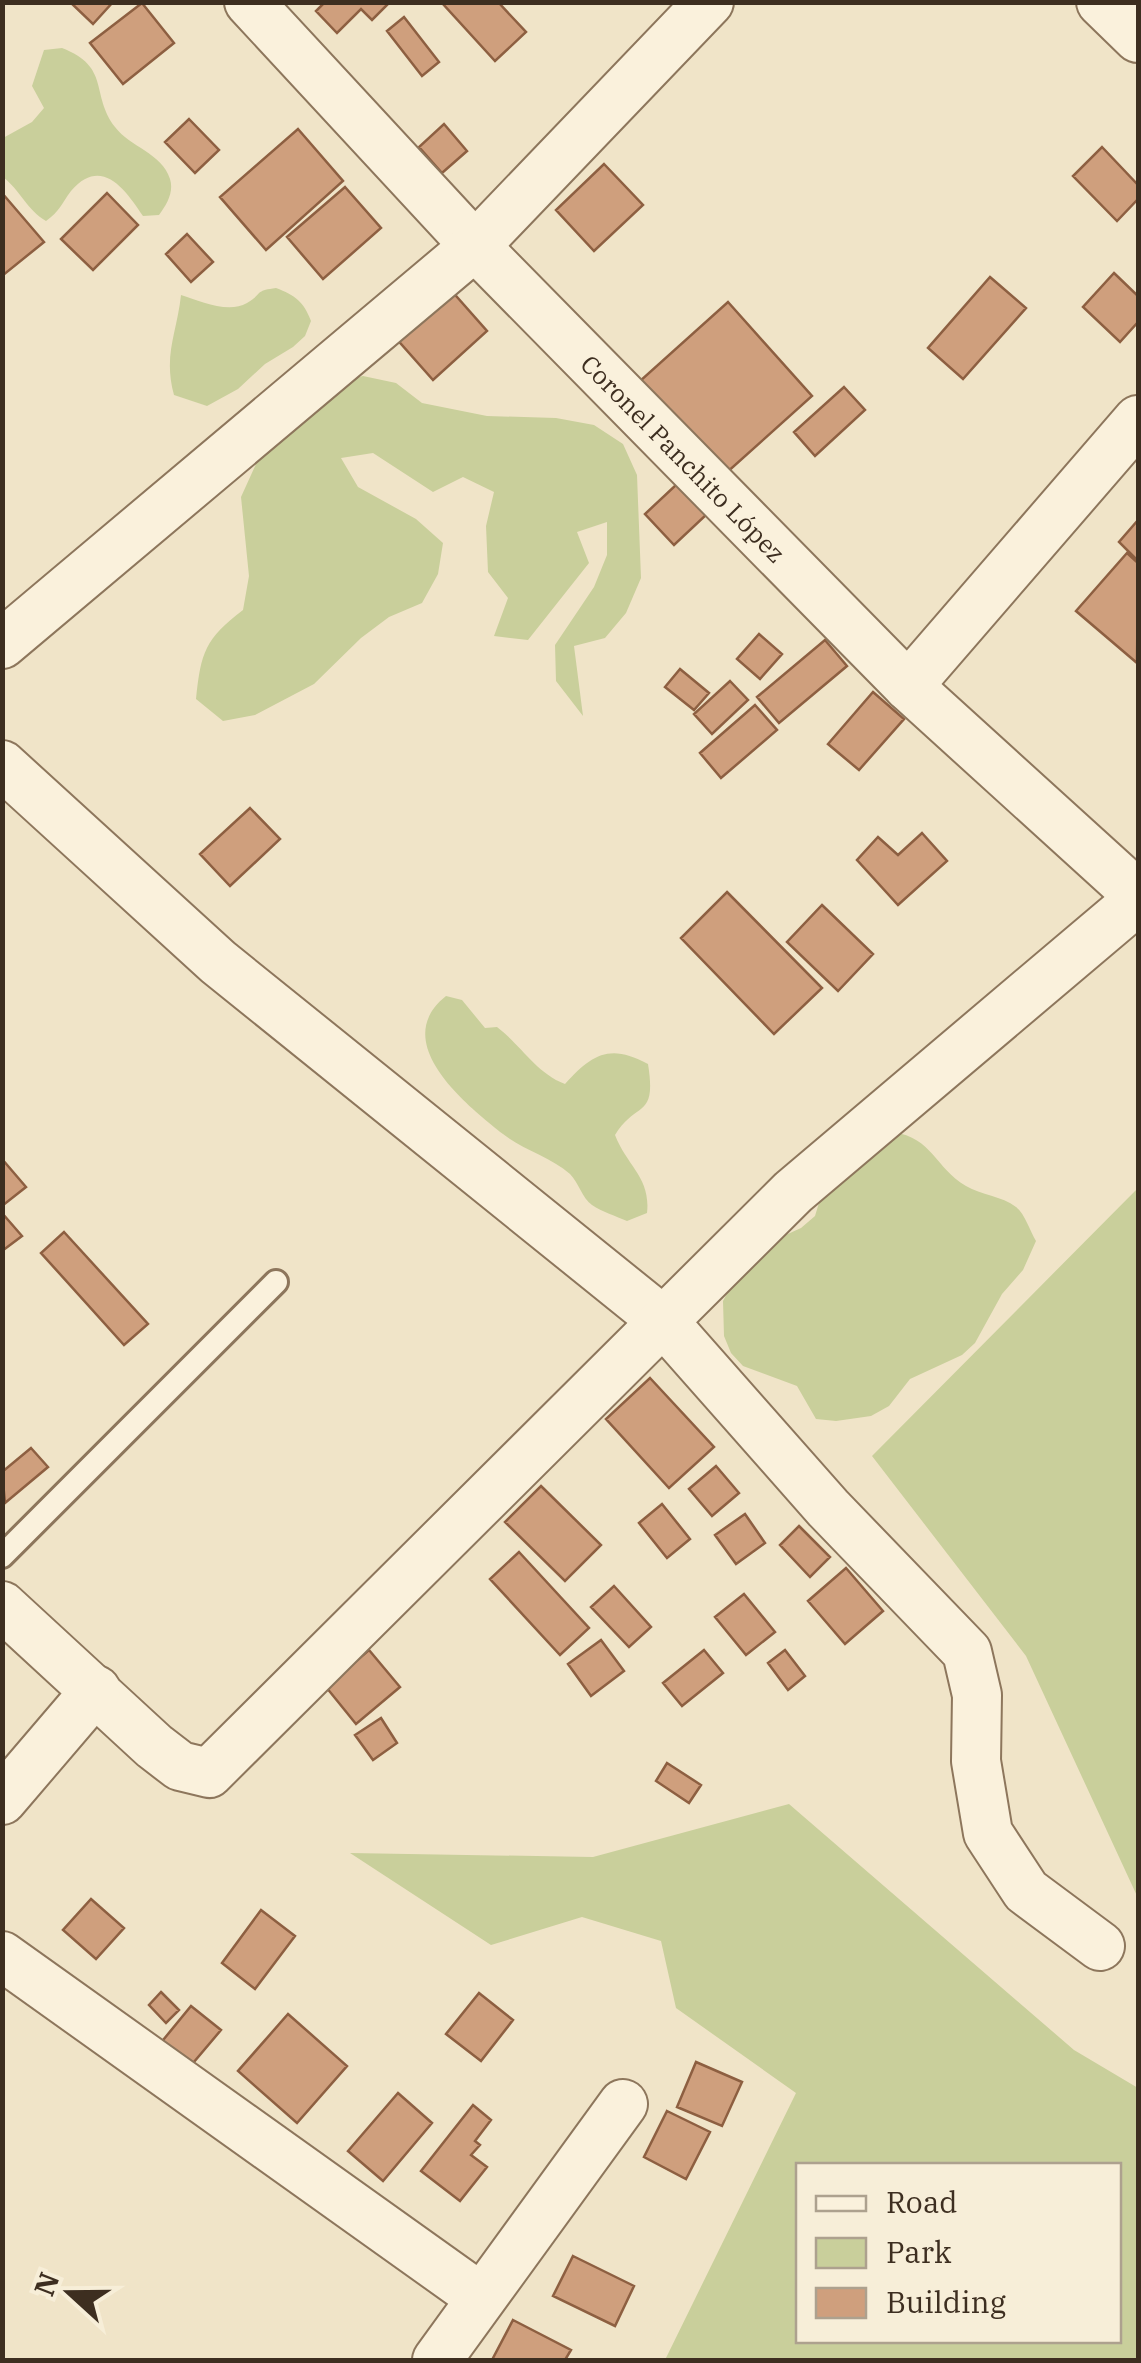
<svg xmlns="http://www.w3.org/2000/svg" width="1141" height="2363" viewBox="0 0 1141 2363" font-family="'IBM Plex Serif',serif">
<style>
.green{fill:#c9cf9b;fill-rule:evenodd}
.building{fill:#cf9f7d;stroke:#8d5f41;stroke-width:2.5}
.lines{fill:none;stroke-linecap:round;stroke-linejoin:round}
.lane-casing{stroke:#8d765c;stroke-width:28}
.street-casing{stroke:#8d765c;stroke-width:52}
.lane{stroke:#faf1dc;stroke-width:22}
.street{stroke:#faf1dc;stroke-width:48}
.labels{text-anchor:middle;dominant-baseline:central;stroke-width:8;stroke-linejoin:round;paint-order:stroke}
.street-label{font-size:25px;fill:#3d2e20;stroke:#f7eed8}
</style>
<rect width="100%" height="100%" fill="#f0e4c8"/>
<!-- green -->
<path class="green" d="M62,48C111,67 90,94 115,127C130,147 162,153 170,179C174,192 167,204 159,215L143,216C126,191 102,155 71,191C62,203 59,212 46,221C27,210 20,190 3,177V138L32,122L44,108L32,86L44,50Z
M276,288C295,295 304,302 311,321L305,336L293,347L265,364L238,389L207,406L174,395C163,355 177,333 181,295C200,301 228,314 247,303C263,294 253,291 276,288Z
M363,376L396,383L422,403L487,416L556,418L594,425L623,444L637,475L641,578L626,613L605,638L574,646L583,716L556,681L555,645L594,587L607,555V522L577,532L589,563L528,640L494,636L508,598L488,572L486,526L494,492L463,477L433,492L373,453L341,458L358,487L416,519L443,543L438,574L422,603L389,617L361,638L314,684L255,715L223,721L196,699C201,652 205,639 243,610L249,576L241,497L256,464L302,406L329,385Z
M446,996L462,1000L485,1028L497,1027C522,1046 535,1072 565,1084C592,1054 610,1043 648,1064C657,1120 636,1100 615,1135C627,1166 651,1178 647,1213L627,1221C616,1216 602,1212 592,1205C582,1198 579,1183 570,1174C551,1157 523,1150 503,1134C466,1105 388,1042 446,996Z
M893,1132C933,1138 935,1168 966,1186C981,1195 1002,1196 1016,1207C1025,1214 1030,1231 1036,1241L1023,1270L1002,1294L975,1343L962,1355L910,1379L889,1406L871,1416L836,1421L816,1419L797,1386L743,1366L731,1353L724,1336L723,1301L731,1286L768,1243L801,1228L815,1216L825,1183Z
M1138,1188V1898L1026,1656L872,1456Z
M789,1804L1074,2050L1138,2088V2360H665L796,2093L676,2008L661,1941L582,1917L491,1945L350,1853L593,1857ZM798,2166H1118V2340H798Z"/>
<!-- building -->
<path class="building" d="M70,2H113L93,24Z
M325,2H390L372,20L361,9L337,33L316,11Z
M445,2H498L526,32L495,61L443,4Z
M142,3L174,43L123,84L90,43Z
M404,17L439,62L422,76L387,31Z
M189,119L219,150L195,173L165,142Z
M444,124L467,151L442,173L419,147Z
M298,129L343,181L266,250L220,197Z
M1102,147L1138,185V199L1117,221L1073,176Z
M604,164L643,205L594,251L556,210Z
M345,187L381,228L323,279L287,237Z
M2,193L44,242L2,276Z
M107,193L138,225L93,270L61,239Z
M187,234L213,262L191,282L166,254Z
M1114,273L1138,296V322L1120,342L1083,307Z
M990,277L1026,308L963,379L928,348Z
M442,280L487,331L433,380L387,328Z
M728,302L812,396L724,475L640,381Z
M844,387L865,410L815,456L794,432Z
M677,484L706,515L674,545L645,514Z
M1138,520V561L1119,542Z
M1127,553L1138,563L1137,663L1076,611Z
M759,634L782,654L760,679L737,659Z
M825,640L847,666L779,723L757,697Z
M680,669L709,693L694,710L665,687Z
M730,681L748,700L712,734L694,714Z
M873,692L904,719L859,770L828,744Z
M755,705L777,730L721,778L700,753Z
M250,808L280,839L230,886L200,854Z
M922,833L947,861L898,905L857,860L878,837L898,855Z
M727,892L822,988L774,1034L681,938Z
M822,905L873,954L838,991L787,942Z
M2,1159L26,1187L2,1206Z
M2,1213L22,1236L2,1251Z
M64,1232L148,1324L124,1345L41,1253Z
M650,1378L714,1447L669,1488L606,1419Z
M31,1448L48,1467L5,1503L2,1472Z
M716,1466L739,1493L712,1516L689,1489Z
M541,1486L601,1545L565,1581L505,1522Z
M662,1504L690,1539L667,1558L639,1523Z
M745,1514L765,1543L736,1564L715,1535Z
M799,1526L830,1557L810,1577L780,1545Z
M519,1552L589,1628L560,1655L490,1579Z
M846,1568L883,1611L845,1644L808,1601Z
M614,1586L651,1627L629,1647L591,1607Z
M744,1594L775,1632L746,1655L715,1617Z
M601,1640L624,1671L591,1696L568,1664Z
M369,1650L400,1687L356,1724L326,1687Z
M704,1650L723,1673L682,1706L663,1683Z
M785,1650L805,1676L788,1690L768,1663Z
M381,1718L397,1743L373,1760L355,1735Z
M667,1763L701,1785L689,1803L656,1781Z
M91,1899L124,1928L96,1959L63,1930Z
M261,1910L295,1936L255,1989L222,1963Z
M161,1992L179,2010L166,2023L149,2005Z
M479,1993L513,2020L481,2061L446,2034Z
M191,2006L221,2030L188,2069L159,2045Z
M288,2014L347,2066L297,2123L238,2071Z
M696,2062L742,2082L722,2126L677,2107Z
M398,2093L432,2123L383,2181L348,2151Z
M473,2105L491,2120L475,2141L480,2145L471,2155L487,2167L460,2201L421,2171Z
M667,2111L710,2132L686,2179L644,2157Z
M573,2256L634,2286L615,2326L553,2296Z
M513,2320L571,2350L565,2360H492Z"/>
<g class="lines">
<!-- lane casing -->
<g class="lane-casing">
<path id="lane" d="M2,1556L276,1282"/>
</g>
<!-- street casing -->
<g class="street-casing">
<g id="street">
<path id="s1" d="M249,2L475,246L908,686L1138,895"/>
<path d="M1101,2L1138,38"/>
<path d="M2,644L475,246L709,2"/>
<path d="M908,686L1138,420"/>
<path d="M2,765L218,962L662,1320L828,1508L967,1652L977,1695L976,1761L988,1833L1026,1891L1100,1946"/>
<path d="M2,1606L154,1746L180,1766L209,1773L793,1192L1138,900"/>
<path d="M2,1800L96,1690"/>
<path d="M2,1956L480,2297"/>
<path d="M437,2360L623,2104"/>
</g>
</g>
<!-- lane -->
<use href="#lane" class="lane"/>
<!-- street -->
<use href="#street" class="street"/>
</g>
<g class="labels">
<!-- street labels -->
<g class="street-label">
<text stroke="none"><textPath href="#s1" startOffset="630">Coronel Panchito López</textPath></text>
</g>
</g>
<!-- border -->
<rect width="1141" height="2363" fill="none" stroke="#3d2e20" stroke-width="10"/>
<!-- legend -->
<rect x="796" y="2163" width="325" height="180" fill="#f7eed8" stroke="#ada18e" stroke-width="2.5"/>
<rect x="816" y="2196" width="50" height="15" fill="#faf1dc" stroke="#ada18e" stroke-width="2.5"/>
<text x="886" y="2213" font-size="30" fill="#3d2e20">Road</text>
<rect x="816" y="2238" width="50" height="30" fill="#c9cf9b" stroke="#ada18e" stroke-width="2.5"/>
<text x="886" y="2263" font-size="30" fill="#3d2e20">Park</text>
<rect x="816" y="2288" width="50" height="30" fill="#cf9f7d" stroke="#ada18e" stroke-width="2.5"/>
<text x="886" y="2313" font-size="30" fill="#3d2e20">Building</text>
<!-- north arrow -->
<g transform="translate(70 2293) rotate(291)" stroke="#f7eed8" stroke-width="8" paint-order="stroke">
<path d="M0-8L18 38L0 25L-18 38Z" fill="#3d2e20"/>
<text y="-15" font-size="28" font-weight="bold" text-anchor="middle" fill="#3d2e20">N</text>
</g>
</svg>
